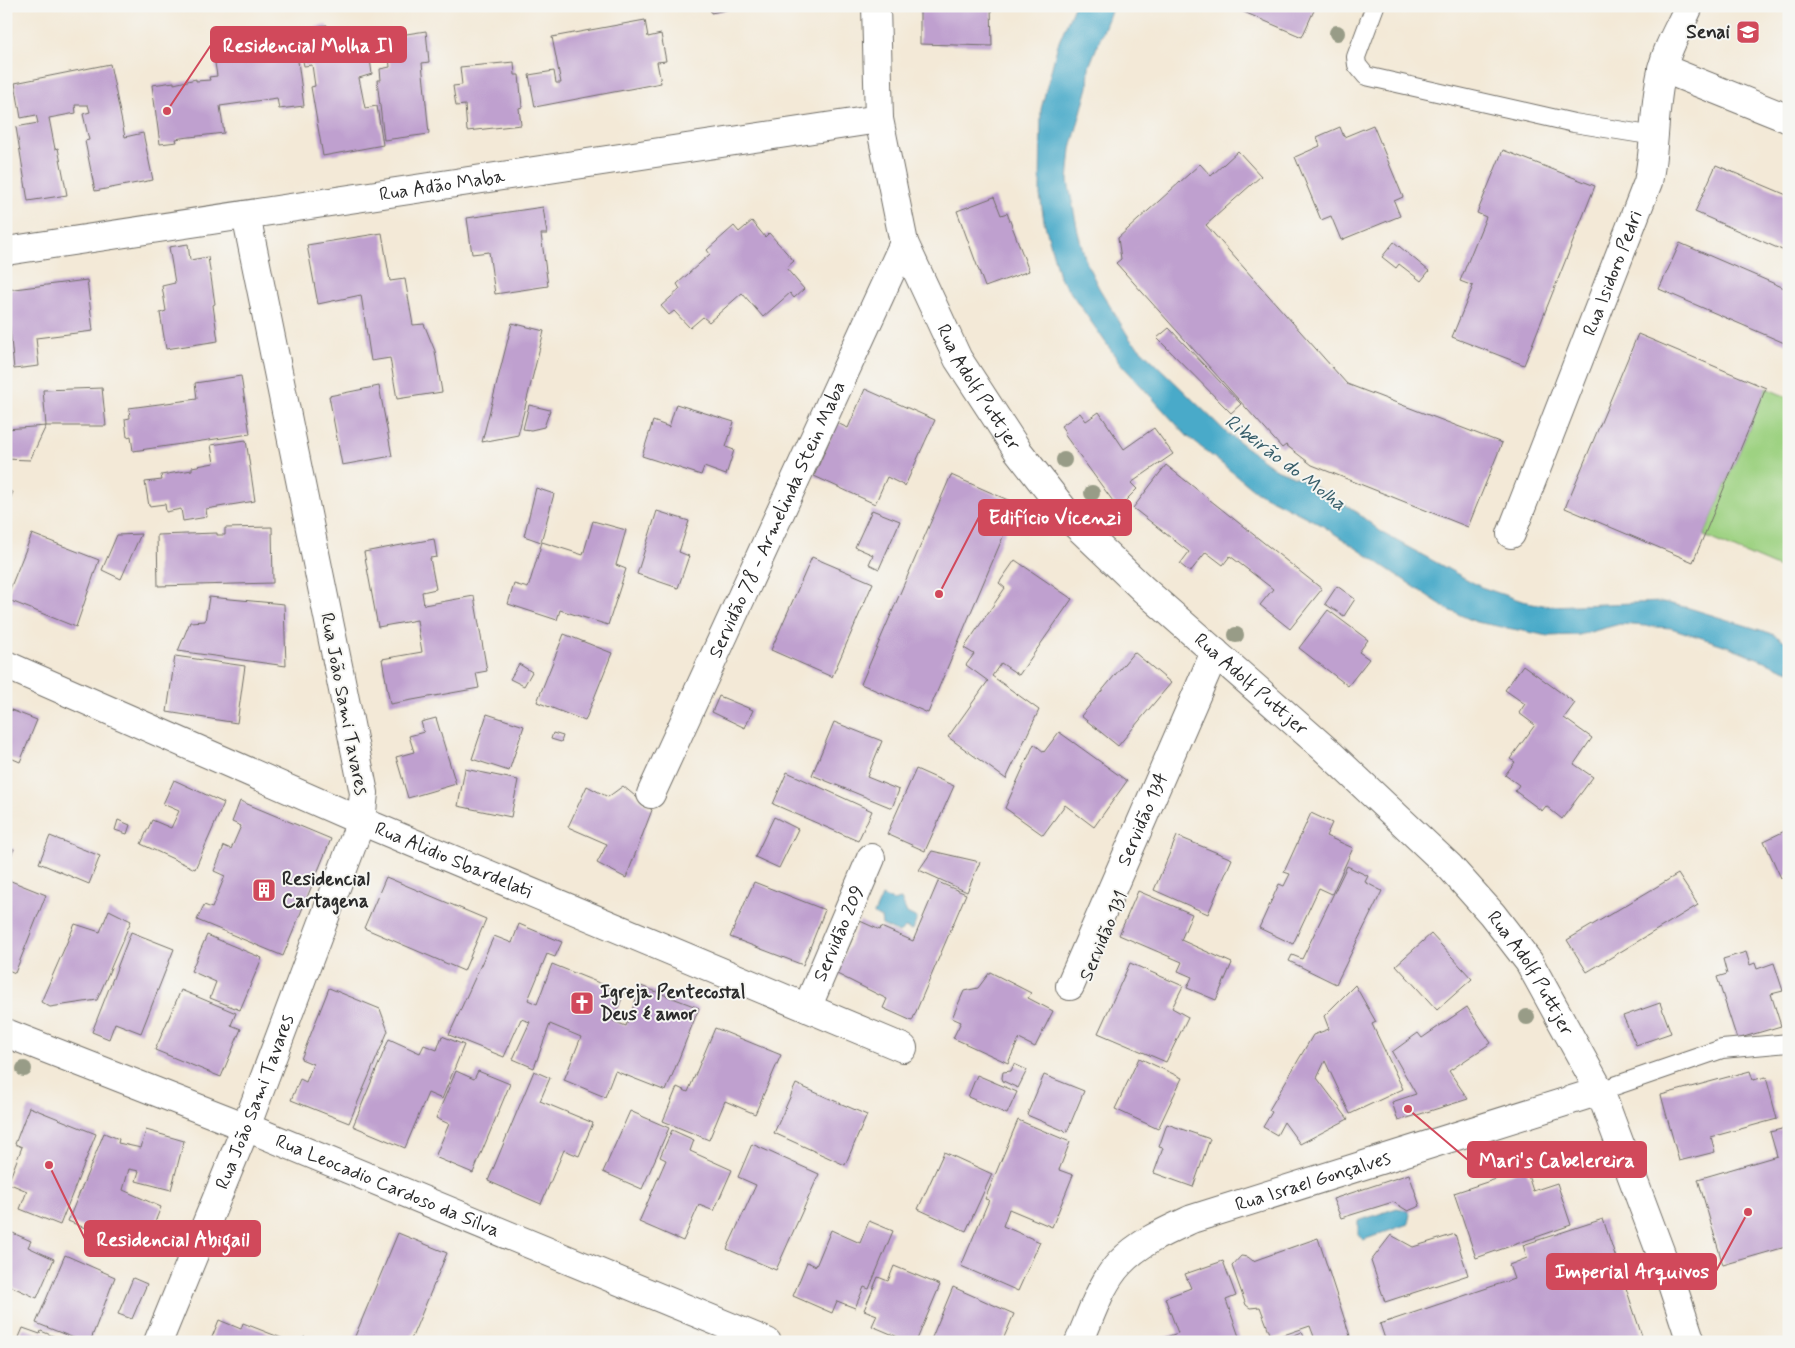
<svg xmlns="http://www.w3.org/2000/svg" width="1795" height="1348" viewBox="0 0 1795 1348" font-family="Mynerve,sans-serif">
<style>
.green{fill:#9ed282;stroke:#647e56}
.water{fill:#4aaac9;stroke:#3a6a7a}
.building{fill:#bfa0cf}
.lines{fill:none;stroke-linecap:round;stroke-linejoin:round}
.service-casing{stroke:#716e67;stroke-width:20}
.minor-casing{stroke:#716e67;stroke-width:30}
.tertiary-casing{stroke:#716e67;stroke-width:30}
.service{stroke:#fff;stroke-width:18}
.minor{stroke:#fff;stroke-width:28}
.tertiary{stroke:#fff;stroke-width:28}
.tree{fill:#989c87}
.labels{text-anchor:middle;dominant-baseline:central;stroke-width:4;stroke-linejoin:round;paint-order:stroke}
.poi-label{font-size:19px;font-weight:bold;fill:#2b2b2b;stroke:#f6f6f2;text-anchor:start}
.street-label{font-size:19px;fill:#2b2b2b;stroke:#f6f6f2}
.water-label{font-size:20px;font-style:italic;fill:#375e6a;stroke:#f6f6f2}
.leader{fill:none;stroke:#d1495b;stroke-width:2}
.callout-dot{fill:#d1495b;stroke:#f6f6f2;stroke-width:2}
.callout{fill:#d1495b;stroke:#d1495b;stroke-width:2}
.callout-label{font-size:20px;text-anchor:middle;font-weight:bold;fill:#fff}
</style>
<rect width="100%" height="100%" fill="#f6f6f2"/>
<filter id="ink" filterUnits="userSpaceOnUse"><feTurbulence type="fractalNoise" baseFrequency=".02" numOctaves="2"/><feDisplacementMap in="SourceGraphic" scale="10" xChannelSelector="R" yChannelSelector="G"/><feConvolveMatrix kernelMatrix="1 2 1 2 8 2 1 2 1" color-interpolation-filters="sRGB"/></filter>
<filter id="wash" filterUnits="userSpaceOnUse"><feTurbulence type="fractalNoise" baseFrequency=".0096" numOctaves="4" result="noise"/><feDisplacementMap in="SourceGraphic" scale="20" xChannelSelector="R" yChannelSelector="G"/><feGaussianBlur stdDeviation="1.12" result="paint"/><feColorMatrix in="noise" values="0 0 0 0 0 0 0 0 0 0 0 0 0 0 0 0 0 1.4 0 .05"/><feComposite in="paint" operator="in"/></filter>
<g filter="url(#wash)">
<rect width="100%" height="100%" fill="#f3e9d7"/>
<!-- green -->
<path class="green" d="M1766,388L1789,398V572L1704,536Z"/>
<!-- water -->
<path class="water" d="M1074,6H1113L1089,67L1088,87L1071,149L1068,181L1078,232L1086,262L1099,288L1130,339L1227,433L1274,468L1303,480L1351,508L1384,534L1481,587L1522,601L1548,606L1663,602L1689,608L1770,633L1789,643V671L1730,647L1671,628L1620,624L1579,635L1549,636L1476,622L1449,610L1320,524L1257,492L1187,436L1120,363L1059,276L1044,221L1040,195L1041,109L1058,44Z
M882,896L893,901L901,899L907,913L917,918L913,930L905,928L899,933L882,925L881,918L874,914Z
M1397,1208L1406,1210L1410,1214L1408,1224L1363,1240L1358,1234V1221Z"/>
<g id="blocks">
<!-- building -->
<path class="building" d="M710,6H739L740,7L711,13Z
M920,6H991L992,46L920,44Z
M1230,6H1316L1302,37Z
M645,20L648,37L661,34L666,61L657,62L661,83L535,107L529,75L554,71L556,83H561L552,37Z
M327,25L329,55L369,51L372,74L359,78L365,108L377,106L383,145L323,156L311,87L315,86L312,65L304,66L297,30Z
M426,31L429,62L422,63L429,134L384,140L377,80H381L380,69L390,67L387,37Z
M275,46L274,49L296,46L304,106L279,109L277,98L220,106L224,133L181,138L176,139L177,142L160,144L152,85L174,82V84L196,79V81L210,80L209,77L217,76L215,63L246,59L245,50Z
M514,62L515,75H519L522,107L519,108L521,125L467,131L465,105L456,106L453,86L462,85L460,67Z
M110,64L125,137L143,133L153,180L95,191L85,141L89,140L83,114L90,112L88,105H75L76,113L49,118L55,149L58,148L67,195L28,201L16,127L38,123L36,115L21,118L15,83Z
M6,113L10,128H6Z
M1373,125L1403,197L1394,201L1400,216L1341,240L1331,216L1321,220L1295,157L1320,146L1317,137L1340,127L1344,137Z
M1503,150L1595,186L1524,365L1452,337L1473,286L1460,281L1486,217L1477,213Z
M1238,151L1261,176L1206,225L1347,384L1502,443L1468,527L1312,465L1286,445L1282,448L1116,263L1121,259L1118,238L1200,164L1211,176Z
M1716,165L1789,196V253L1695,212Z
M6,166L9,167L8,192H6Z
M994,197L1001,215L1007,213L1029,271L985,287L957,211Z
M543,207L547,234H541L548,286L495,294L489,252L472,254L467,218Z
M752,221L765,237L769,233L794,261L786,268L804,289L794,298L790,293L763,317L742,293L709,322L703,317L690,328L674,311L669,315L661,306L680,289L677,284L710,254L707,250L734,226L739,232Z
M382,233L390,281L405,279L413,325L424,324L435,351L442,392L397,399L390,358L371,361L361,295L318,304L307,245Z
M1394,242L1429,271L1421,281L1399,264L1396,268L1382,257Z
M1680,243L1789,290V345L1659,289Z
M188,244L190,260L208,257L215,304L213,305L218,341L166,349L160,313L166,311L162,286L175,283L169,247Z
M87,280L93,331L36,338L39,366L14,369L6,290Z
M512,323L544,331L518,435L482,442Z
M1169,328L1241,404L1231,413L1157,338Z
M1638,334L1766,388L1693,562L1565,508Z
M241,376L250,434L133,451L131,436L127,437L125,419L130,418L129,408L197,399L195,383Z
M379,386L392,456L342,465L329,396Z
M102,388L106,426H46L43,390Z
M865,389L935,420L905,486L887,477L875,504L814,476L837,423L848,428Z
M676,404L734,422L726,447L734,450L726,475L704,467L701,475L642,456L653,421L669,427Z
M529,405L550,410L544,427L531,430L523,429Z
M1099,412L1124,449L1154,428L1173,454L1131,483L1137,489L1118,508L1064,434L1066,433L1061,426L1080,413L1086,421Z
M46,426L30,460L6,459V429Z
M246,440L255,501L206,509L207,517L183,521L181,509L166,512L165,504L149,506L145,482L162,480L161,475L192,470V467L214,463L211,445Z
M1166,465L1322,589L1290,629L1260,605L1273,589L1230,556L1223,565L1206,552L1190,572L1180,564L1189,552L1133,508Z
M951,475L1017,504L928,713L861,684Z
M536,488L554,494L541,542L524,536Z
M6,490L13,492L6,509Z
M872,510L900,521L879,569L869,564L873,555L855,547Z
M657,511L689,521L679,552L689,556L678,588L637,574Z
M593,521L626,530L616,565L626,569L608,625L560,610L557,620L508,604L514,584L528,588L542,542L583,555Z
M272,527L273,583L158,586L157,535L217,533V535H225V528Z
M32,534L99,560L76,627L6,599Z
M141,534L121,579L102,570L117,535Z
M434,539L437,557L430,558L436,589L422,592L424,605L474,596L487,671L476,673L479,688L390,704L382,659L422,652L419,634L417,620L378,627L364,552Z
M812,557L873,583L832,677L771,650Z
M1015,560L1072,599L1019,675L1001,663L992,676L1039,710L1006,779L948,737L988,681L966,665L974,654L964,648L1005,588L999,583Z
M1337,586L1355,599L1344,616L1325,604Z
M209,597L284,604L286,666L178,651L190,622L205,621Z
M1328,610L1368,640L1359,652L1369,659L1348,686L1299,648Z
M564,634L612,653L585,721L537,702Z
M1134,652L1171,683L1118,746L1081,716Z
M175,656L245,666L237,723L167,712Z
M519,664L532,672L524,686L510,679Z
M1523,665L1575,703L1564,718L1592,738L1574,764L1593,777L1562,819L1546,806L1542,811L1515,791L1519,785L1505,775L1515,762L1510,759L1535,725L1519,713L1525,704L1505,690Z
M719,696L753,710L745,728L712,712Z
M6,708L37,720L20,762L6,756Z
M487,714L524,726L509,771L472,759Z
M436,718L456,784L408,798L396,757L414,752L409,736L424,732L421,722Z
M834,722L882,741L867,777L899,790L892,808L812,775Z
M1059,732L1127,781L1094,827L1065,805L1043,835L1005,808L1034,744L1044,752Z
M553,733L563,736L561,742L551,739Z
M465,769L518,780L511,817L458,806Z
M916,769L954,786L925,851L887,834Z
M787,772L872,811L858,841L773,804Z
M174,780L224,803L195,869L141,844L152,820L171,828L179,811L163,804Z
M587,786L608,797L623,786L652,810L626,878L597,863L607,844L568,827Z
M240,801L331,839L283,956L197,920L204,905L212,908L225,876L214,871L224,846L231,849L241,826L232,822Z
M1311,813L1332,823L1326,836L1353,848L1332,894L1319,888L1293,944L1259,928L1279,884L1284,886L1290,874L1284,872Z
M774,817L798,829L779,868L755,857Z
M118,820L130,825L127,834L115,830Z
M1789,829V874L1781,878L1764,841Z
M50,836L100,856L89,884L39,863Z
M1177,836L1232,859L1208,914L1154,890Z
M6,846L14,849L6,867Z
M932,851L980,862L967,892L919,870Z
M1347,866L1368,876L1365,882L1382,891L1336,984L1289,961L1292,955L1302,959Z
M1678,874L1698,905L1587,972L1567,940Z
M386,877L486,919L464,971L364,928Z
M6,879L46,895L15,973L6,969Z
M754,882L825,910L803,965L730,937Z
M938,882L966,894L912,1021L883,1008L887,999L837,974L860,921L880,930L881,927L913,941Z
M1138,891L1192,914L1181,940L1232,963L1216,1000L1187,988L1192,977L1178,971L1182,962L1119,935Z
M109,910L131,921L97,1000L50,1007L41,1002L75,924L100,932Z
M519,924L562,942L555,957L547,954L528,1000L537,1004L552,964L624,993L613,1021L626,1026L641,986L699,1008L666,1091L615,1071L605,1097L564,1080L581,1037L550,1024L534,1068L513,1059L530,1022L521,1019L504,1057L449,1035L494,936L512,943Z
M131,932L174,949L141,1033L115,1023L109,1039L92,1032Z
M1431,934L1472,979L1437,1010L1396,965Z
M207,935L262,958L240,1010L210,998L216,982L191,971Z
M1746,952L1750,965L1755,963L1757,969L1774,963L1783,991L1771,994L1781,1026L1737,1039L1717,977L1727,974L1723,959Z
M1130,963L1183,986L1172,1008L1188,1017L1166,1062L1098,1033Z
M990,972L1031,993L1028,998L1053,1011L1035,1047L1019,1039L1008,1063L953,1038L961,1022L952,1018L964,991L978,988Z
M1355,985L1376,1022L1372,1024L1403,1089L1350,1114L1325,1061L1317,1078L1348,1119L1300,1144L1284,1122L1277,1135L1263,1127L1272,1112L1269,1110L1313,1035L1329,1029L1324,1016Z
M329,988L380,1009L388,1031L349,1123L291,1100L300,1079L306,1082L313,1064L301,1059Z
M181,990L236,1013L231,1025L241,1029L221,1077L155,1050Z
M1660,1003L1671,1033L1636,1045L1623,1016Z
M1467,1007L1491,1043L1449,1071L1468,1099L1398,1121L1392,1102L1416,1094L1392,1052L1418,1033L1422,1038Z
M715,1028L781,1055L755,1114L725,1101L709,1140L663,1121L677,1087L688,1092Z
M442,1036L464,1045L442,1099L428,1093L405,1148L353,1126L389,1039L420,1053L424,1045L437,1050Z
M1139,1058L1182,1078L1158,1129L1115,1109Z
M1014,1064L1027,1070L1018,1088L1003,1081L1002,1078L1003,1072L1011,1071Z
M456,1071L474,1079L478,1071L510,1084L473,1173L435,1157L449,1124L436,1118Z
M534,1071L550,1078L540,1101L593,1123L579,1156L564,1150L541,1204L488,1181Z
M1750,1071L1753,1080L1766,1077L1777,1119L1711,1137L1715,1152L1679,1161L1661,1095Z
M977,1075L1017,1092L1007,1114L968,1097Z
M1044,1075L1084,1091L1067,1132L1027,1115Z
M796,1084L867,1115L845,1165L774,1133Z
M29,1107L96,1134L60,1225L20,1209L27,1191L8,1183L22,1147L15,1144Z
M630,1111L669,1128L642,1189L603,1172Z
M1018,1120L1070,1142L1059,1170L1073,1175L1052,1227L1009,1209L1003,1226L1040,1242L1018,1291L961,1266L989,1200L985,1199Z
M1167,1124L1210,1139L1193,1187L1154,1173L1163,1148L1159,1147Z
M1789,1127V1246L1723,1265L1698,1179L1777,1156L1770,1132Z
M146,1130L184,1141L171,1190L136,1181L139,1171L129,1169L123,1190L161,1207L145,1247L87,1223L85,1228L68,1221L104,1133L119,1139L118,1143L141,1148Z
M672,1130L694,1140L690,1151L732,1170L714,1211L699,1205L683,1241L639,1222L666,1160L660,1157Z
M752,1144L819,1174L776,1270L727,1249L756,1185L738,1177Z
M944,1152L992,1174L966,1231L918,1209Z
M1526,1169L1533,1191L1557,1183L1571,1225L1476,1258L1454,1193Z
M1409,1174L1420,1206L1408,1211L1393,1202L1341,1218L1333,1199Z
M1603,1219L1644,1342H1386L1380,1324L1514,1279L1509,1265L1527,1258L1523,1245Z
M869,1221L893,1231L869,1289L864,1287L855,1308L837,1301L832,1313L793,1296L807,1262L816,1266L831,1230L860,1243Z
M6,1230L31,1241L28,1247L54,1259L37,1298L6,1284Z
M398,1233L447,1253L410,1342H355L353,1341Z
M1455,1234L1468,1275L1385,1302L1371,1261L1391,1235L1413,1247Z
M1318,1238L1350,1336L1336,1342H1316L1310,1326L1272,1339L1260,1307L1250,1308L1246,1305L1232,1266L1241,1256L1248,1257L1253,1261Z
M65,1255L115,1277L90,1342H84L36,1323Z
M1223,1261L1236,1296L1226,1300L1241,1342H1161L1160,1339L1178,1333L1165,1298L1191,1288L1185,1274Z
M894,1266L940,1285L916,1342H910L872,1326L877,1315L864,1310L878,1277L888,1281Z
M133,1278L147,1284L132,1319L118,1314Z
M953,1287L1014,1314L1002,1342H930Z
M219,1320L241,1329L243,1323L284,1339L283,1342H210Z
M23,1328L40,1334L41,1331L68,1342H17Z
M1302,1332L1306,1342H1277Z
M304,1337L316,1342H302Z"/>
</g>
</g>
<g filter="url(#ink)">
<use href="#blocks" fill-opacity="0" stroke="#716e67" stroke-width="1"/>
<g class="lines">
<!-- service casing -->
<g class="service-casing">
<path id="service" d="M1375,6L1356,57L1357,65L1366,76L1574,123L1655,136
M1600,1091L1722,1049L1789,1043"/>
</g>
<!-- minor casing -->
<g class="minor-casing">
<g id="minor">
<path d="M1662,68L1789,119"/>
<path id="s1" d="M6,251L879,119"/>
<path id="s2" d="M1511,534L1648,182C1656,145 1653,108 1662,71C1666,49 1680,27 1689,6"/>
<path id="s3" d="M6,665L361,821L903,1048"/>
<path id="s4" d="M651,794L904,243"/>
<path id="s5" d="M1070,986L1215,652"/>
<path id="s6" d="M807,1008L871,858"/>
<path id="s7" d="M6,1033L246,1127L767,1342"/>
<path id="s8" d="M158,1342L246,1127L361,821L364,793L246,215"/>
<path id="s9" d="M1079,1342C1091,1316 1100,1284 1120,1263C1140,1242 1166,1231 1192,1219L1600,1091"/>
</g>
</g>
<!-- tertiary casing -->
<g class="tertiary-casing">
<g id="tertiary">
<path id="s10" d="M876,6L879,119L904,243L958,359L1018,451L1075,524L1143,589L1325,749L1450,867L1492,914L1529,962L1600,1091L1670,1278L1691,1342"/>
</g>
</g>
<!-- service -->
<use href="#service" class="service"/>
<!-- minor -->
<use href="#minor" class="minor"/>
<!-- tertiary -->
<use href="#tertiary" class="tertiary"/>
</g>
<!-- trees -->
<g class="tree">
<circle cx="1337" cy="33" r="8"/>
<circle cx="1064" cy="460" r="8"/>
<circle cx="1092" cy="493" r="8"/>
<circle cx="1236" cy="635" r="8"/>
<circle cx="1527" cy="1017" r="8"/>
<circle cx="24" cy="1069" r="8"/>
</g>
</g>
<!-- icons -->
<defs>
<g id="university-square" transform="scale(1.25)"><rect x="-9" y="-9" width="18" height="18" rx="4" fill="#d1495b" stroke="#f6f6f2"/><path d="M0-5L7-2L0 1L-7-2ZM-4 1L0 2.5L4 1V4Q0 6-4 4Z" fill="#fff"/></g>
<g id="building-square" transform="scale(1.25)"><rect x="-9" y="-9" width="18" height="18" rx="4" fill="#d1495b" stroke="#f6f6f2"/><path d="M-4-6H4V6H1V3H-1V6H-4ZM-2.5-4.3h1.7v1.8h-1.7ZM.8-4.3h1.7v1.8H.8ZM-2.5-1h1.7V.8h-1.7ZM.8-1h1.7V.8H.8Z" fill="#fff"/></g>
<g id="church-square" transform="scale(1.25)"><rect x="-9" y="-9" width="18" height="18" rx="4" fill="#d1495b" stroke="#f6f6f2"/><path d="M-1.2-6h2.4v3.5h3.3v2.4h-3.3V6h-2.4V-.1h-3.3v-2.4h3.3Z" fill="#fff"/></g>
</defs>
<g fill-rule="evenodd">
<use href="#university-square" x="1748" y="32"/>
<use href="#building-square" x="264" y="890"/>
<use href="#church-square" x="582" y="1003"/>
</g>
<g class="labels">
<!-- poi labels -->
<g class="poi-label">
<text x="1730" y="32" text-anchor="end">Senai</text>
<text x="282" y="879">Residencial<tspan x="282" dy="22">Cartagena</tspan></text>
<text x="600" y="992">Igreja Pentecostal<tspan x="600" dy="22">Deus é amor</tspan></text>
</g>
<!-- street labels -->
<g class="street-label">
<text stroke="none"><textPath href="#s1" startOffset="441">Rua Adão Maba</textPath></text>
<text stroke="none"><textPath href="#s2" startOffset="280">Rua Isidoro Pedri</textPath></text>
<text stroke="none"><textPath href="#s10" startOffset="402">Rua Adolf Puttjer</textPath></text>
<text stroke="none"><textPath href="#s4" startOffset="302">Servidão 78 - Armelinda Stein Maba</textPath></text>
<text stroke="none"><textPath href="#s10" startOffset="808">Rua Adolf Puttjer</textPath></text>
<text transform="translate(344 704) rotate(79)">Rua João Sami Tavares</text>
<text stroke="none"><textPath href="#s5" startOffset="182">Servidão 134</textPath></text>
<text stroke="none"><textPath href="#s3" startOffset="488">Rua Alidio Sbardelati</textPath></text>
<text stroke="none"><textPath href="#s6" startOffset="81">Servidão 209</textPath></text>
<text transform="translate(1104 936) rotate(-67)">Servidão 131</text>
<text stroke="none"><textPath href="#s10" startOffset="1212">Rua Adolf Puttjer</textPath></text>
<text stroke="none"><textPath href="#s8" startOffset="259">Rua João Sami Tavares</textPath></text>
<text stroke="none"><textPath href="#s9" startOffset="301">Rua Israel Gonçalves</textPath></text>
<text stroke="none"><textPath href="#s7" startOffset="411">Rua Leocadio Cardoso da Silva</textPath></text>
</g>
<!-- water labels -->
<g class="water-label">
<text transform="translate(1285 463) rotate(37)">Ribeirão do Molha</text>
</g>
</g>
<!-- callouts -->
<path class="leader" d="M167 111L211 45M939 594L979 517M1408 1109L1468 1160M49 1165L85 1239M1748 1212L1716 1271"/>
<g class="callout-dot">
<circle cx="167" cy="111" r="5"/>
<circle cx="939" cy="594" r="5"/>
<circle cx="1408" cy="1109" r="5"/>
<circle cx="49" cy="1165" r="5"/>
<circle cx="1748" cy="1212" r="5"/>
</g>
<g class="callout">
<rect x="211" y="27" width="195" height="35" rx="5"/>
<rect x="979" y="500" width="152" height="35" rx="5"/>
<rect x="1468" y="1142" width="178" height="35" rx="5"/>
<rect x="85" y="1221" width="175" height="35" rx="5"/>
<rect x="1547" y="1254" width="169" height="35" rx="5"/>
</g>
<g class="callout-label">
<text x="308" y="52">Residencial Molha II</text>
<text x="1055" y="524">Edifício Vicenzi</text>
<text x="1557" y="1167">Mari's Cabelereira</text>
<text x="173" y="1246">Residencial Abigail</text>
<text x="1632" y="1278">Imperial Arquivos</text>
</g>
<!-- margin -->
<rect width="1795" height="1348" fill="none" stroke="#f6f6f2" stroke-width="25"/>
</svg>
